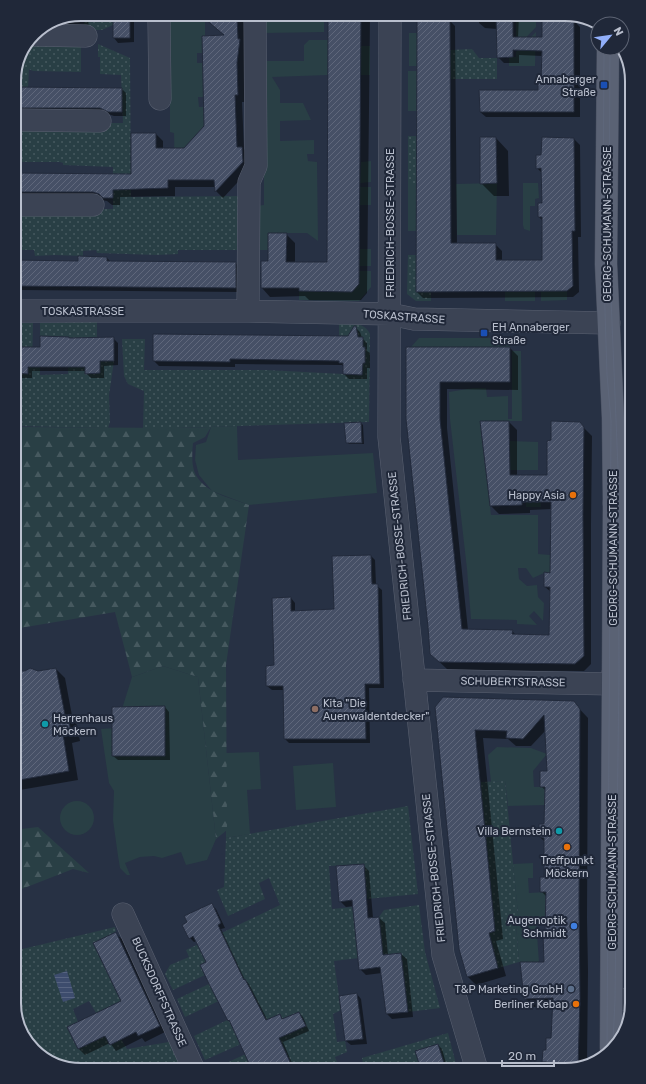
<svg xmlns="http://www.w3.org/2000/svg" width="646" height="1084" viewBox="0 0 646 1084" font-family="Rubik,sans-serif">
<style>
.green{fill:#293f45}
.forest{fill:url(#forest-firs)}
.garden{fill:url(#garden-dots)}
.water{fill:url(#water-rules)}
.shadow{fill:#0007}
.building{fill:url(#building-hatch);stroke:#222a3b}
.lines{fill:none;stroke-linecap:round;stroke-linejoin:round}
.minor-casing{stroke:#5a6171;stroke-width:23}
.major-casing{stroke:#454c5d;stroke-width:23}
.minor{stroke:#3b4354;stroke-width:22}
.major{stroke:#5a6274;stroke-width:22}
.tram{stroke:#5e677b;stroke-width:1}
.transit-dot{fill:#1a4fb4;stroke:#202839;stroke-width:1.5}
.food-dot{fill:#e8710a;stroke:#202839;stroke-width:1.5}
.education-dot{fill:#8d6e63;stroke:#202839;stroke-width:1.5}
.culture-dot{fill:#0f9aa8;stroke:#202839;stroke-width:1.5}
.shop-dot{fill:#3f7fe0;stroke:#202839;stroke-width:1.5}
.service-dot{fill:#5c6f8a;stroke:#202839;stroke-width:1.5}
.labels{text-anchor:middle;dominant-baseline:central;stroke-width:4;stroke-linejoin:round;paint-order:stroke}
.poi-label{font-size:11px;fill:#b9bfcd;stroke:#202839;text-anchor:end}
.street-label{font-size:11px;fill:#b9bfcd;stroke:#202839}
.rim{fill:none;stroke:#b9bfcd;stroke-width:2}
</style>
<defs>
<pattern id="forest-firs" width="22" height="20" patternUnits="userSpaceOnUse"><rect width="22" height="20" fill="#293f45"/><path d="M5 1l3.5 6h-7zM16 11l3.5 6h-7z" fill="#46595f"/></pattern>
<pattern id="garden-dots" width="8" height="8" patternUnits="userSpaceOnUse"><rect width="8" height="8" fill="#293f45"/><path d="M2 2h.1M6 6h.1" fill="none" stroke="#46595f" stroke-width="1.8" stroke-linecap="round"/></pattern>
<pattern id="water-rules" width="6" height="5" patternUnits="userSpaceOnUse"><rect width="6" height="5" fill="#3d4c6d"/><path d="M0 2.5h6" fill="none" stroke="#576481"/></pattern>
<pattern id="building-hatch" width="6" height="6" patternUnits="userSpaceOnUse"><rect width="6" height="6" fill="#465066"/><path d="M-1 1l2-2M0 6l6-6M5 7l2-2" fill="none" stroke="#5f677b"/></pattern>
</defs>
<rect width="100%" height="100%" fill="#273144"/>
<!-- green -->
<path class="green" d="M536,14V27L516,48V21L513,20V15Z
M324,16V32L264,33V17Z
M166,18H205V36L203,53H197V63H203L204,97H198L199,107H204V126L184,148H180L181,180H175L174,133L170,132V99Z
M536,32L535,66H509V57H516V52Z
M409,33H417L418,66H409Z
M309,40H328V75L272,77L280,90V103H303L311,120L280,121V141L314,140V154H307L308,161L317,162L318,241L307,233H268V250H256V206L264,205V61H304V45Z
M361,46H370V75H361Z
M408,71H418L417,111H408Z
M371,161V182L360,183L361,162Z
M497,183L496,235H457L456,184Z
M523,183H538L539,198L535,199V206H530V231L524,229L523,225Z
M408,184H417V231H408Z
M360,187H371V205H360Z
M360,249H371V266H359Z
M359,271H371V287L359,301L299,300V291L352,292L359,284Z
M505,291H535V301H505Z
M541,291H567V300L541,301Z
M419,338H510V347H411Z
M512,351H521L522,421H480L491,515H538V554L550,555L551,573H544L533,578L526,568H518L519,579L527,586L537,585L538,597L544,603L543,621L534,611L529,616L537,625L517,624V620L471,619L467,569L450,419L449,392L473,388H486L487,397L508,396V419H512Z
M237,426L238,460L373,453L377,493L249,505L212,491L199,475L195,460L196,445L206,442L211,427Z
M510,441L538,442V470H510Z
M526,491H540L541,507H526Z
M163,666L198,677L216,839L207,860L186,865L181,852L162,858L154,856L140,857L125,863L130,875H127L120,868L118,856L113,820L114,791L109,783L101,729L116,728L132,677Z
M497,747L531,748L547,754L533,771L534,787H545V805L508,806L505,781L491,782L488,755Z
M259,752L261,789L247,790L250,834L226,838V753Z
M333,763L336,807L296,810L293,766Z
M60 818a17 17 0 1 1 34 0a17 17 0 1 1-34 0Z
M533,863V878H528L529,893L546,892L545,919L536,921L539,962H519L516,925L519,924L513,864Z"/>
<!-- forest -->
<path class="forest" d="M14,427L175,428L211,427L205,437L193,443C192,453 191,468 197,477C208,494 231,498 249,505L226,665L227,830L216,839L198,677L163,666L132,677L115,612L14,629Z
M38,827L89,873L73,869L14,892V830Z
M14,915L18,935L22,949L14,951Z"/>
<!-- garden -->
<path class="garden" d="M84,19H113V25L102,30H84Z
M32,39H81V72L33,71L29,69L28,87H22L14,78Z
M98,44L130,58L131,197L239,196V250H178V254L157,255L97,253L96,250L83,251V256L55,255L35,256L34,250H14V209H113V167L63,165V163L60,162H14V123H123L121,75L100,74V57H98Z
M472,49L479,58H497V79H450V50Z
M408,136H417V184H408Z
M408,255H416V289L420,292H431V301H416L407,294Z
M97,322V337L86,374L100,373V361H114L109,395L110,422L108,428L14,426V373H28L29,347H14V323H33L32,367H40V375L68,374L69,337L40,336V323Z
M339,324C351,324 364,321 370,334L369,422L175,428H143L144,391L128,384L124,376L122,339H145L144,370H266L362,375L363,363H365V347H363V337H358L357,335L349,334L348,336H339Z
M505,781L519,924L516,925L519,962L495,969L494,950L489,933L495,931L480,782Z
M408,806L418,894L367,899L364,864L329,866L332,909L352,907L354,919L381,934L379,917L384,910L419,905L425,952L440,1008L408,1012L401,953L334,961L341,1010L333,1014L337,1042L345,1041L347,1052L335,1057L339,1067L343,1066L345,1070H304L301,1063L292,1066L283,1046L249,1062L252,1070H211L306,1026L299,1012L282,1019L280,1014L266,1021L261,1010L232,1024L241,1044L205,1060L194,1036L246,1011L253,995L245,979L220,991L223,999L185,1017L177,999L226,976V942L202,954L206,962L200,965L205,975L173,990L165,974L170,965L189,957L186,950L280,905L269,878L259,883L265,899L228,916L217,890L224,887L226,838Z
M115,927L116,932L93,943L126,1012L96,1013L89,1001L73,1009L78,1022L67,1028L78,1049L105,1036L109,1045L121,1039L127,1049L169,1042L182,1070H77L44,1059L21,1032L14,1003V951Z
M448,1033L456,1064L446,1067L438,1044L415,1051L421,1070H364L362,1058Z"/>
<!-- water -->
<path class="water" d="M67,971L75,998L63,1002L54,975Z"/>
<!-- shadow -->
<path class="shadow" d="M479,15H519L518,38H543L574,21L580,27V117H486L480,112L539,91L542,82L543,56L519,55V63H504L498,57L497,29L485,28L479,23Z
M329,16H370L367,293L361,300H309L305,296L270,297L262,288L269,262L286,234L295,243V263H328Z
M244,17L245,45L247,47L244,71L245,102H242L244,149L249,155L250,169L223,198L216,191V187H175V196L120,197V205H112L107,201L101,200L14,198V174L132,175L156,134L163,141V149H184L205,126L225,36L204,18Z
M114,18H134V42L118,43L114,38Z
M56,19H88L89,28L44,27Z
M449,20L455,26L457,244H495L502,251V261H543V221L539,217L543,204L542,173L537,168L542,156L574,139L580,145L581,237H578L579,292L573,297L423,298L417,292Z
M14,88L122,89L126,93V116H114L105,113L14,112Z
M496,138L508,151L509,196H494L481,183Z
M107,258L111,262L235,263L240,267V292L19,290L15,286L79,262Z
M355,327L360,332L362,338L367,343V351L370,353V368H367V379H349L344,374V367L342,365L235,364V367L159,366L154,361L348,337Z
M113,338L118,343V365L104,366V378H91L86,373V371H32V378H14V348H41L70,339Z
M407,348H510L518,356V390L447,389V428L468,630L512,631L517,636H550L551,592L545,587L551,574L552,509L530,510V513L499,514L491,506L509,422L517,430V476H548L552,441L579,423L592,436L591,524V664L584,671L448,670L431,654Z
M361,423L363,425L364,444H349L347,442L345,424Z
M371,556L375,560L376,585L382,590L384,688H369L370,743H289L285,739L284,690H272L267,686L275,666L291,598L295,603V612L335,610Z
M56,669L65,678L73,721L77,725L80,741L72,743L78,780L14,791V678Z
M573,702L588,718L587,918L588,971L587,1065L565,1070H544V1051L547,1050L551,1039L554,1006L534,1007L525,998L545,963L547,897L541,891L545,878V842L540,837L545,825L546,791L541,786L548,772L546,730L531,746H516L508,739L483,738L503,939L496,941L506,976L476,985L468,977L460,947L436,707Z
M165,707L169,712L170,760H118L113,756Z
M363,865L369,871L373,918H379L385,923L388,955L401,954L407,959L413,1017L392,1019L387,1014L382,973L366,975L360,969L354,906L346,907L340,901Z
M212,905L216,909L225,928L221,929L245,980L249,984L268,1021L280,1015L284,1020L299,1013L303,1017L309,1031L283,1042L295,1070H253L232,1024L228,1020L207,963L197,941L194,942L190,938Z
M115,933L122,939L165,1032L145,1042L142,1038L116,1051L110,1043L85,1055L79,1049L69,1028L122,1002Z
M357,994L361,999L367,1044L351,1045L346,1041L340,997Z
M438,1045L442,1049L448,1070H421Z"/>
<!-- building -->
<path class="building" d="M496,15H513V37H542V19L574,20V112H480L479,90H538V81H541L542,51L513,50V57L497,58Z
M328,16H361L359,284L352,292L299,291V288H261V261H268V233H287L286,262H327Z
M237,17L238,39H240L237,63L238,95H235L237,147H242L243,162L215,192L214,180H168V188L113,190V198H103L99,194L93,192H14V173L131,174V133H156V148H184L204,126L202,36L224,35L204,18Z
M130,18V38H113V19Z
M417,19H450L451,243H496V260H542V217H538V203H542L541,168L536,169V155H541L542,137L574,138L575,231H572L573,286L567,291L416,292Z
M14,87L122,88V112H108L100,108H14Z
M480,137H496L497,183L480,184Z
M78,256L107,257V261L236,262V288L14,286V260L78,261Z
M354,326H356L358,337H363V347H365V363H363L362,375L343,374V363H339V361L230,359V362L153,361V334L348,336Z
M40,336L69,337V338L114,337V361H100V373L85,374V367H28V374L14,373V347H40Z
M406,347H510V382H440V419L462,629L513,630L512,634L549,635L550,587H544V572L550,573L551,502H522V505L490,506L480,421H509L510,475H547V441L551,440V421L580,422L584,427L583,515L584,656L575,664L439,662L430,654L428,627L406,419Z
M361,422L362,443H346L344,423Z
M371,555L372,584H378L380,684H365L366,739H284L283,686H266V666L274,665L272,598L291,597V611L334,609L332,556Z
M30,668L38,671L56,668L65,715H68L71,733L63,734L69,771L14,781V677L21,676V671H25Z
M443,697L574,701L580,709L579,909L580,998L578,1067L565,1070H547V1062H542L543,1050H546V1038H551L553,998L524,999L520,962H544L543,934H545L546,892H540V877H544V838L539,837V824H544L545,787H540V771H547L544,715L523,739L506,738L507,731L475,730L495,931L489,933L498,968L467,977L459,949L435,707Z
M165,706V756H112V707Z
M364,864L368,918L379,917L383,955L401,953L408,1012L386,1014L380,967L359,970L352,900L339,902L336,866Z
M212,903L221,923L218,925L244,980L245,979L266,1020L280,1014L282,1019L299,1012L306,1026L279,1038L292,1066L284,1070H252L229,1020L228,1021L209,984L200,965L206,962L193,936L189,939L182,925L187,922L184,916Z
M116,932L160,1026L138,1036L136,1032L110,1045L105,1036L78,1049L67,1027L121,1001L93,943Z
M357,993L363,1039L345,1041L339,996Z
M438,1044L445,1066L432,1070H421L415,1051Z"/>
<g class="lines">
<!-- minor casing -->
<g class="minor-casing">
<path id="minor" d="M390,16L389,437L443,955L477,1070
M159,18L160,99
M33,35L86,36
M14,120L100,121
M14,205H93
M14,311H248L390,314L414,319L609,323
M248,311L249,182L256,166L255,17
M614,503L632,499
M613,673H632
M414,680L613,684
M123,914L194,1070
M612,1000L632,999"/>
</g>
<!-- major casing -->
<g class="major-casing">
<path id="major" d="M608,48L606,264L613,418L614,503L611,1048"/>
</g>
<!-- minor -->
<use href="#minor" class="minor"/>
<!-- major -->
<use href="#major" class="major"/>
<!-- tram -->
<path class="tram" d="M604,48L603,247L607,375L611,421L607,1052
M610,48L609,249L618,469L619,673L615,1000L613,1043
M613,1041L626,1024"/>
</g>
<!-- markers -->
<g class="transit-dot">
<rect x="600" y="81" width="8" height="8" rx="2"/>
<rect x="480" y="329" width="8" height="8" rx="2"/>
</g>
<g class="food-dot">
<circle cx="573" cy="495" r="4"/>
<circle cx="567" cy="847" r="4"/>
<circle cx="576" cy="1004" r="4"/>
</g>
<circle class="education-dot" cx="315" cy="709" r="4"/>
<g class="culture-dot">
<circle cx="45" cy="724" r="4"/>
<circle cx="559" cy="831" r="4"/>
</g>
<circle class="shop-dot" cx="574" cy="926" r="4"/>
<circle class="service-dot" cx="571" cy="989" r="4"/>
<g class="labels">
<!-- poi labels -->
<g class="poi-label">
<text x="596" y="79">Annaberger<tspan x="596" dy="13">Straße</tspan></text>
<text x="492" y="327" text-anchor="start">EH Annaberger<tspan x="492" dy="13">Straße</tspan></text>
<text x="565" y="495">Happy Asia</text>
<text x="323" y="703" text-anchor="start">Kita "Die<tspan x="323" dy="13">Auenwaldentdecker"</tspan></text>
<text x="53" y="718" text-anchor="start">Herrenhaus<tspan x="53" dy="13">Möckern</tspan></text>
<text x="551" y="831">Villa Bernstein</text>
<text x="567" y="860" text-anchor="middle">Treffpunkt<tspan x="567" dy="13">Möckern</tspan></text>
<text x="566" y="920">Augenoptik<tspan x="566" dy="13">Schmidt</tspan></text>
<text x="563" y="989">T&amp;P Marketing GmbH</text>
<text x="568" y="1004">Berliner Kebap</text>
</g>
<!-- street labels -->
<g class="street-label">
<text transform="translate(390 223) rotate(-90)">FRIEDRICH-BOSSE-STRASSE</text>
<text transform="translate(607 224) rotate(-90)">GEORG-SCHUMANN-STRASSE</text>
<text x="83" y="311">TOSKASTRASSE</text>
<text transform="translate(404 317) rotate(4)">TOSKASTRASSE</text>
<text transform="translate(400 546) rotate(-96)">FRIEDRICH-BOSSE-STRASSE</text>
<text transform="translate(613 548) rotate(-90)">GEORG-SCHUMANN-STRASSE</text>
<text transform="translate(513 682) rotate(1)">SCHUBERTSTRASSE</text>
<text transform="translate(434 868) rotate(-96)">FRIEDRICH-BOSSE-STRASSE</text>
<text transform="translate(612 872) rotate(-90)">GEORG-SCHUMANN-STRASSE</text>
<text transform="translate(159 992) rotate(66)">BUCKSDORFFSTRASSE</text>
</g>
</g>
<!-- crop -->
<path d="M0 0H646V1084H0ZM81 21H565A60 60 0 0 1 625 81V1003A60 60 0 0 1 565 1063H81A60 60 0 0 1 21 1003V81A60 60 0 0 1 81 21Z" fill="#202839" fill-rule="evenodd"/>
<path class="rim" d="M81 21H565A60 60 0 0 1 625 81V1003A60 60 0 0 1 565 1063H81A60 60 0 0 1 21 1003V81A60 60 0 0 1 81 21Z"/>
<!-- north arrow -->
<g transform="translate(610 36) rotate(61)"><circle r="19" fill="#202839" stroke="#5d6474"/>
<path d="M0-3L7 15L0 10L-7 15Z" fill="#91affa"/>
<text y="-6" font-size="11" font-weight="bold" text-anchor="middle" fill="#b9bfcd">N</text>
</g>
<!-- scale -->
<path d="M502 1060v6h52v-6" fill="none" stroke="#b9bfcd" stroke-width="2"/>
<text x="508" y="1060" font-size="12" fill="#b9bfcd" stroke="#202839" stroke-width="3" paint-order="stroke">20 m</text>
</svg>
